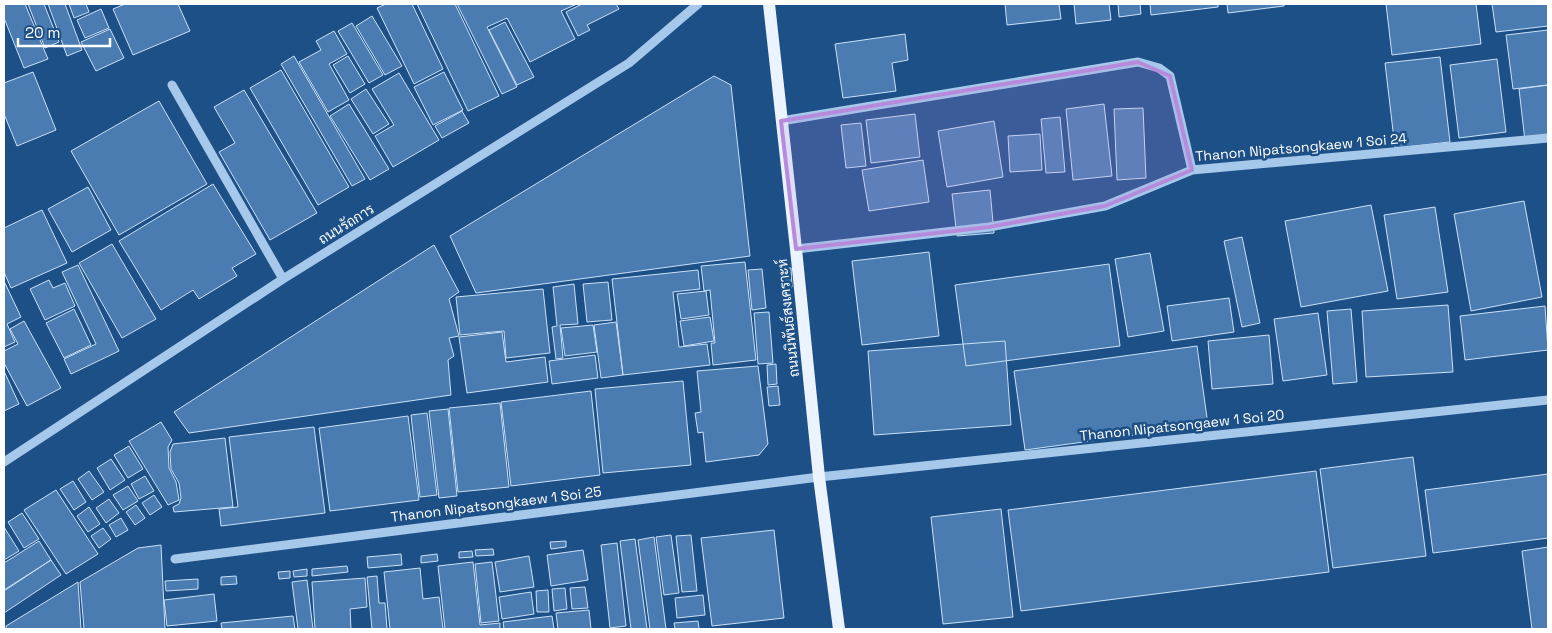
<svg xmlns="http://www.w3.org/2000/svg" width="1552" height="633" viewBox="0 0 1552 633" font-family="'Space Grotesk',Sarabun,sans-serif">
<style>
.building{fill:#4a7cb2;stroke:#cae1f8}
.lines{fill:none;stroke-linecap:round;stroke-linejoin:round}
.minor{stroke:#a5c8eb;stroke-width:9}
.major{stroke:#eaf3fe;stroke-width:12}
.marked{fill:#b68bdc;fill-opacity:0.2;stroke:#b68bdc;stroke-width:4;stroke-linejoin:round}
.labels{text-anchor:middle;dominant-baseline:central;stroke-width:5;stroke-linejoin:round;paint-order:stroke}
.street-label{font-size:14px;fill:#fff;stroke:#1d5087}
</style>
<rect width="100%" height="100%" fill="#1d5087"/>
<!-- building -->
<path class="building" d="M4,4H25L48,59L24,68L4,18Z
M28,4H44L59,42L45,48Z
M48,4H65L82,50L67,56Z
M69,4H86L89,12L74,18Z
M125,4H178L190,31L133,55L113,9Z
M386,4H412L443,69L414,84L377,8Z
M417,4H455L499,96L468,111Z
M457,4H577L561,11L575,39L530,62L507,18L487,27L517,87L502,94Z
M582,4H616L619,9L587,25L590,30L578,36L566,12Z
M1005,4H1059L1061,19L1007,25Z
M1074,4H1109L1111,20L1076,24Z
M1118,4H1140L1141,14L1119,17Z
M1150,4H1218V7L1151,15Z
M1227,4H1284V6L1228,13Z
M1386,4H1476L1481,44L1392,55Z
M1492,4H1548V26L1496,32Z
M101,9L109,28L85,38L77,20Z
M372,16L402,66L385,75L356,26Z
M505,22L534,77L517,85L489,30Z
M352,23L383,75L369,83L338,31Z
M110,29L124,58L96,71L81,42Z
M1548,30V85L1513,89L1506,35Z
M334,31L347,54L329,64L349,100L328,112L299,62L321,50L316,41Z
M905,34L908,60L892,63L896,91L843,98L835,44Z
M294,56L365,179L352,186L281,64Z
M348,56L365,84L350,93L333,65Z
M1440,57L1450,142L1395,148L1385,63Z
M1497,59L1506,132L1459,138L1450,65Z
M281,70L349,187L318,205L250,88Z
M33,72L56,130L17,146L4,114V83Z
M444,72L463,110L433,125L414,87Z
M399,73L439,140L393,167L375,136L394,125L372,89Z
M714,76L731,85L750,256L476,293L450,236Z
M1548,85V138L1525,141L1519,89Z
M366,89L389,124L373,134L351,99Z
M244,90L317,213L270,240L219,152L235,143L214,107Z
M159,101L207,184L119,235L71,151Z
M349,104L389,169L370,180L330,116Z
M1104,104L1112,176L1073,180L1066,109Z
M1143,108L1146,178L1117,180L1114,109Z
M462,111L469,123L442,138L435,126Z
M915,114L920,157L871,163L866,120Z
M1060,117L1065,172L1046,173L1041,119Z
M994,121L1003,177L947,187L938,131Z
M861,123L866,166L846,168L841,125Z
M1040,134L1042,170L1010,172L1008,136Z
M923,160L929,202L869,211L862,170Z
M213,184L256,254L232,268L237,276L199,299L193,290L161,310L119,241Z
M88,187L111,230L72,252L48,209Z
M990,190L994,233L957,236L952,194Z
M1524,201L1542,297L1471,311L1454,214Z
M1371,205L1388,291L1301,307L1285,221Z
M1435,207L1448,292L1397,299L1384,215Z
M42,210L67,263L11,288L4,272V228Z
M1242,237L1260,323L1242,327L1224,241Z
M112,244L156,319L122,338L79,263Z
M434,245L459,292L449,299L459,336L449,338L454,356L448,360L451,395L189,433L174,412Z
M929,252L939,336L862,345L852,261Z
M1150,253L1164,331L1128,337L1115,259Z
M745,262L756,360L713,365L711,343H715L710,290L704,291L701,266Z
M1109,264L1120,346L966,366L955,285Z
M78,265L119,351L71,374L64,359L96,344L62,272Z
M783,268H791L792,287H784Z
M762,269L766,308L752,310L748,270Z
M698,270L700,289L673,292L679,347L707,344L710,365L623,375L612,279Z
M49,280L53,288L65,283L75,306L45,320L30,289Z
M4,281L21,317L7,324L15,342L4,347Z
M608,282L612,320L587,322L583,284Z
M574,284L578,324L560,325L563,358L556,359L552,327L557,326L553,287Z
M543,289L550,353L506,358L504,331L460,335L456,297Z
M706,291L709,315L681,319L677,294Z
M1229,298L1234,332L1172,341L1167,306Z
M1448,305L1453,372L1366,377L1362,311Z
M1545,306L1548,350L1465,360L1460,316Z
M74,309L91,345L64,358L46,323Z
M1351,309L1357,382L1333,384L1327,311Z
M769,312L773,363L758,364L754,313Z
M1318,313L1327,375L1283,381L1274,319Z
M710,317L714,341L684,346L680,321Z
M24,321L61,388L27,406L4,363V351L18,344L10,329Z
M616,322L623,375L601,378L594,325Z
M593,325L597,352L565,356L561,328Z
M502,332L506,362L545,357L548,382L467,393L459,337Z
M1269,335L1273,384L1212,389L1208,341Z
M1005,341L1011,425L874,435L868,351Z
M1197,346L1208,425L1025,450L1014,371Z
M595,355L598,378L552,384L549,361Z
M776,364L777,384L768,385L767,365Z
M758,366L768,444L759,455L706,462L703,432L698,433L695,413L701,412L697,371Z
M4,371L19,404L4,411Z
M683,381L691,465L603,473L595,389Z
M778,386L780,405L769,406L767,387Z
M591,391L600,475L511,486L501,402Z
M500,403L509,487L458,492L449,408Z
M448,409L457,496L439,498L429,411Z
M427,413L437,495L420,497L411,415Z
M408,416L419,500L330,511L319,428Z
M161,422L172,440L168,447L169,468L176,482L179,500L168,505L129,441Z
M314,427L325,513L221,526L219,509L238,507L229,437Z
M225,438L233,507L174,512L173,507L179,504L181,498L179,483L171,469L170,452L173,444Z
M129,446L143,469L128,478L114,455Z
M1413,457L1426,556L1333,568L1320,469Z
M111,459L125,480L110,490L97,468Z
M89,471L104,492L92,500L78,479Z
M1316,471L1329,572L1021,611L1008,510Z
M1548,474V538L1433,553L1425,490Z
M145,476L154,491L139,499L131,484Z
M73,481L86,502L74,510L60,489Z
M128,486L138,501L123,510L113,495Z
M56,490L98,554L66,574L24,510Z
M154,495L162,507L150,515L142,503Z
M109,499L119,513L106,523L96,508Z
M136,505L145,518L135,525L126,512Z
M89,507L100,524L88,532L77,516Z
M1001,509L1013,617L943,624L931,517Z
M22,513L39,539L24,548L8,522Z
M121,518L128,530L116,537L109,525Z
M4,527L19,551L4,560Z
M103,528L111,539L99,548L91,536Z
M774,530L784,618L712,626L701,538Z
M671,535L679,593L664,595L656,537Z
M691,535L697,591L682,592L676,536Z
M654,537L666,629H650L638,540Z
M635,539L647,629H631L620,541Z
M39,541L51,560L4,590V563Z
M566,541V547L551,549L550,542Z
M617,543L626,626L610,628L601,545Z
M161,545L165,629H84L80,582L138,548Z
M1548,547V629H1532L1522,551Z
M493,549L494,555L476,556L475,550Z
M583,550L588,580L551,586L547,555Z
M472,551L473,557L459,558V552Z
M401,554L402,565L368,568L367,557Z
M437,554L438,561L421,563V556Z
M529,556L534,587L500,592L495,562Z
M51,560L61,575L4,613V591Z
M473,562L480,625L500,623V629H445L438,566Z
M492,562L499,621L481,623L475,564Z
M347,566L348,572L312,576V569Z
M420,568L423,599L439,597L443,629H390L384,572Z
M307,569V576L294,577L293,571Z
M290,571V578L279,579L278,572Z
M236,576L237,584L221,585V577Z
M377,576L379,603H385L387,629H372L367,577Z
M365,578L367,607L350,609L351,629H315L312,582Z
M198,579V589L166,591L165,581Z
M307,580L313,629H298L292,582Z
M78,582L81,629H6V626Z
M585,587L588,608L572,609L570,588Z
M565,588L567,609L554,611L552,589Z
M548,590L549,612H537L536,591Z
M531,592L534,614L502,619L499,597Z
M214,594L217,621L167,626L164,600Z
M703,595L705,615L677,618L675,598Z
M589,610L591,629H558L556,613Z
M293,616L295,629H222L221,623Z
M552,616L554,629H504L503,622Z
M698,621L699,629H675L674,623Z"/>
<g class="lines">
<!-- minor -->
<path class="minor" d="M172,85L283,279
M781,121L1138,62L1159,68L1170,76L1192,170
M796,249L989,227L1105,206L1192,170L1548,138
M4,462L283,279L629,63L698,4
M175,559L819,477L1548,400"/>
<!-- major -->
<path class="major" d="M769,4L796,249L819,477L839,629"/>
</g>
<!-- marked area -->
<path class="marked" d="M1138,62L1170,76L1192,170L1105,206L989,227L796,249L781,121Z"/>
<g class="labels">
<!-- street labels -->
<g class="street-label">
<text transform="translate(1301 147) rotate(-5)">Thanon Nipatsongkaew 1 Soi 24</text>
<text transform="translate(346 224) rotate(-32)">ถนนรัถการ</text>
<text transform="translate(788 318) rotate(-96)">ถนนนิพันธ์สงเคราะห์</text>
<text transform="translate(1182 425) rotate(-6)">Thanon Nipatsongaew 1 Soi 20</text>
<text transform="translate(496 504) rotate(-7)">Thanon Nipatsongkaew 1 Soi 25</text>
</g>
</g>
<!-- border -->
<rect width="1552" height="633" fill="none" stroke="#ffffff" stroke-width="10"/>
<!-- scale -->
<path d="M18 38v8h92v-8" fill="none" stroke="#ffffff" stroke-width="2.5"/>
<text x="25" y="38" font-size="15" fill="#ffffff" stroke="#1d5087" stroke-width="4" paint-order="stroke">20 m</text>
</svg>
